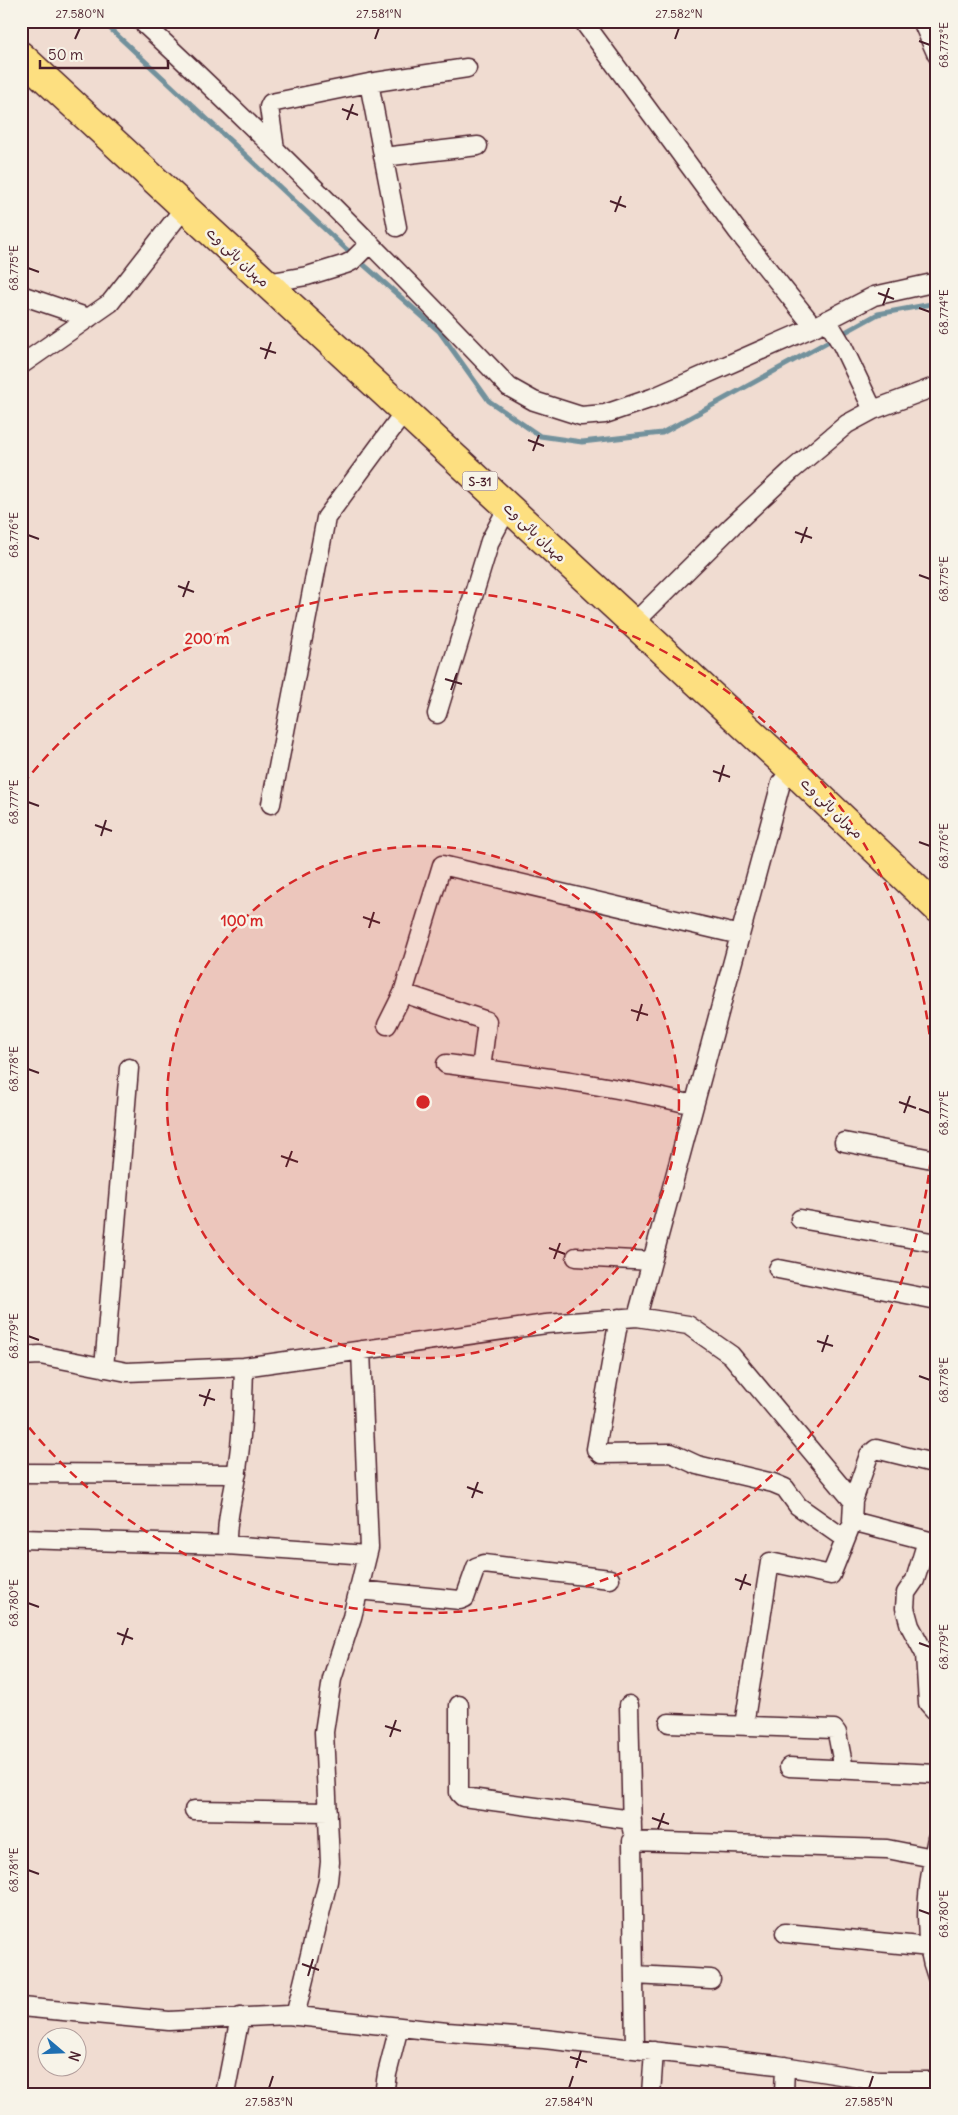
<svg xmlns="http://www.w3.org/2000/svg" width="958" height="2115" viewBox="0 0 958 2115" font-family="Delius,'Playpen Sans Arabic',sans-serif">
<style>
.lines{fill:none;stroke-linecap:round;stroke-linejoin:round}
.stream{stroke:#72919c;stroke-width:5}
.minor-casing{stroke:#4a1f2b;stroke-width:21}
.primary-casing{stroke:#4a1f2b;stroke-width:31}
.minor{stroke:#f7f3e8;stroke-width:18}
.primary{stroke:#fddf80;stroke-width:28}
.ticks{fill:none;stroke:#4a1f2b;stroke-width:2}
.ring{fill:none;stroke:#d62828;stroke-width:2.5;stroke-dasharray:9 6}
.labels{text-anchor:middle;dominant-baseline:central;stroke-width:5;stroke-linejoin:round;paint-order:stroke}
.shield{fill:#f7f3e8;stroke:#7e5f64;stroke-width:1}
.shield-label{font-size:12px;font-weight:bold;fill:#4a1f2b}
.street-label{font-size:14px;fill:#4a1f2b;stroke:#f7f3e8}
.centre{fill:#d62828;stroke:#f7f3e8;stroke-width:2.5}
.ring-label{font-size:15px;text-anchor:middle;font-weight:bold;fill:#d62828;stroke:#f7f3e8;stroke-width:5;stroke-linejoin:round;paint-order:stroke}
.neatline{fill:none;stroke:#4a1f2b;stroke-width:2}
.ticks-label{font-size:12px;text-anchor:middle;fill:#4a1f2b}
</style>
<rect width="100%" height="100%" fill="#f0dcd1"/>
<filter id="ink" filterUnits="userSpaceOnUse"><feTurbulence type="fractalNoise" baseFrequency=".02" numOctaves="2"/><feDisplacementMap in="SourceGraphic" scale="10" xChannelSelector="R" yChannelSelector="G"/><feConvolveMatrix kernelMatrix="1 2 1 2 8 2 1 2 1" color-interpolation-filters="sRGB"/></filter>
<g filter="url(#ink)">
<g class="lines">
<!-- stream -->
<path class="stream" d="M102,21L346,249L439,331L489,401L540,436L582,442L662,433L878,314L937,303"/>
<!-- minor casing -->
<g class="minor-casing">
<path id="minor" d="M141,21C268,139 390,262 509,387L534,401L581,416L605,414L652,398L814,327L874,296L937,282
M583,21L738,232L814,327
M922,21L937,55
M369,83L397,227
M275,149L269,107L271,103L369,83L467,68
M383,157L478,146
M266,283L307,276L346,264L352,261L370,243
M21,295L89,318
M827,320L842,345L873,410
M21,365L110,303L185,207
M634,623L732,526L791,471L847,424L873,410L937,386
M437,714L490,541L508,507
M271,804L326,518L405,411
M403,993L487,1021L481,1069
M387,1025L403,993L442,865L740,935
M446,1064C529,1075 613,1085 694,1105
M844,1142L937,1160
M800,1219L937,1243
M576,1257L652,1261
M778,1269L937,1300
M637,1317L781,783L792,770
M619,1318L596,1449L601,1454L671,1453L697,1465L773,1483L785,1488L798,1506L845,1539
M21,1356L40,1355L127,1372L244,1367L546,1324L637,1317L688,1325L731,1355L853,1501L852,1521L937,1543
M104,1368L129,1068
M21,1473L237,1474
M853,1501L869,1455L876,1449L937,1464
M21,1539L227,1545L367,1555
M927,1541L915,1580L906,1593L905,1608L910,1626L925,1654L928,1703L937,1713
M227,1545C226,1514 235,1492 238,1462C243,1431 243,1398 244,1367
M358,1590L460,1600L465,1598L476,1567L484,1564L610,1579
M459,1705V1793L463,1797L632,1820
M629,1705L632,1830
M669,1723L834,1729L837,1733L844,1769
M744,1725L770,1562L831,1575L849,1530
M789,1767L937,1774
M194,1810L328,1812
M937,1838C928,1883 920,1932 937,1977
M785,1933L930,1947
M634,1975L711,1979
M21,2007L169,2021L288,2015L447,2032L544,2039L777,2065L878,2081H937
M295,2016L328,1881L330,1862L324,1732L332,1679L352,1617L369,1548L361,1350
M635,2049L632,1841L887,1849L933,1858
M225,2094L240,2017
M384,2094L387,2074L399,2027
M651,2094L654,2051
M784,2094L785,2066"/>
</g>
<!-- primary casing -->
<g class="primary-casing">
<path id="primary" d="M21,56L792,770L937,908"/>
</g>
<!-- minor -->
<use href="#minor" class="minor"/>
<!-- primary -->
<use href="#primary" class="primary"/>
</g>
</g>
<!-- ticks -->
<path class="ticks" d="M75,39L80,28M375,39L379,28M675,39L679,28M919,41L930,45M342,109L358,115M347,120L353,104M610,201L626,207M615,212L621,196M28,268L39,272M878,293L894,299M883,305L889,288M919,308L930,312M260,348L276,353M265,359L271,342M528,440L544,446M533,451L539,435M795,532L812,538M28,535L39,539M801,543L807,527M919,575L930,579M178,586L194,592M183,597L189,581M445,679L462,684M451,690L457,673M713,771L730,777M719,782L724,765M28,802L39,806M95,825L112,831M101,836L106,820M919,842L930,846M363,917L380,923M369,928L374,912M631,1010L648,1015M637,1021L642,1004M28,1069L39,1073M899,1102L916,1108M919,1109L930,1113M904,1113L910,1096M281,1156L298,1162M286,1167L292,1151M549,1248L565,1254M554,1259L560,1243M28,1336L39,1340M817,1341L833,1346M822,1352L828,1335M919,1376L930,1380M199,1395L215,1400M204,1406L210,1389M467,1487L483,1493M472,1498L478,1482M735,1579L751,1585M740,1590L746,1574M28,1603L39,1607M117,1633L133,1639M919,1643L930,1647M122,1645L128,1628M385,1726L401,1731M390,1737L396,1720M652,1818L669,1824M658,1829L664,1813M28,1870L39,1874M919,1910L930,1914M302,1964L319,1970M308,1976L313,1959M570,2057L587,2062M576,2068L581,2051M269,2088L273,2076M569,2088L573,2076M869,2088L873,2076"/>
<!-- distance rings -->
<circle cx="423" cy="1102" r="256" fill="#d62828" fill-opacity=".12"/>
<g class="ring">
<circle cx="423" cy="1102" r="256"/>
<path d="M23 784A511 511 0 1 1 23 1420"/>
</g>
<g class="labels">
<!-- shield labels -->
<rect class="shield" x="462.5" y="471.5" width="35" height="19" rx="4"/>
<g class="shield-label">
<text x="480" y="481">S-31</text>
</g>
<!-- street labels -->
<g class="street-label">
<text transform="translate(238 257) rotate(43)">مہران ہائی وے</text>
<text transform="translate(535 532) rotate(43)">مہران ہائی وے</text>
<text transform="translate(832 808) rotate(44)">مہران ہائی وے</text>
</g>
</g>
<circle cx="423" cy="1102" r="8" class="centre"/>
<g class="ring-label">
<text x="207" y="644">200 m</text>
<text x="242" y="926">100 m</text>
</g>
<!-- margin -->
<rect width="958" height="2115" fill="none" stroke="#f7f3e8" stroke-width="55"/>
<!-- north arrow -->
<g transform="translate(62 2052) rotate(109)"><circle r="24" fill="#f7f3e8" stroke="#b29e9c"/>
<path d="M0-4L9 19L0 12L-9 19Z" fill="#1f6fb2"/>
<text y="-8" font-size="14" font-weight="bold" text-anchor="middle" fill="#4a1f2b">N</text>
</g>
<!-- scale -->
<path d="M40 60v8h128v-8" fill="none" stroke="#4a1f2b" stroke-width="2.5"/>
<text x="48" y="60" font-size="15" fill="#4a1f2b" stroke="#f7f3e8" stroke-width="4" paint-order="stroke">50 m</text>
<rect x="28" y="28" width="902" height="2060" class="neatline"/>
<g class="ticks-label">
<text x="80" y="18">27.580°N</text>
<text x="379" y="18">27.581°N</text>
<text x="679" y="18">27.582°N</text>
<text transform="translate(944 45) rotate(-90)" y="4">68.773°E</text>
<text transform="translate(14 268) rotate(-90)" y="4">68.775°E</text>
<text transform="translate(944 312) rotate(-90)" y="4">68.774°E</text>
<text transform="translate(14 535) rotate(-90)" y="4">68.776°E</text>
<text transform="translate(944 579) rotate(-90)" y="4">68.775°E</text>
<text transform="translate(14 802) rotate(-90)" y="4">68.777°E</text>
<text transform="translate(944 846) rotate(-90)" y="4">68.776°E</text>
<text transform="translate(14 1069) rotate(-90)" y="4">68.778°E</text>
<text transform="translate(944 1113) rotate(-90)" y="4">68.777°E</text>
<text transform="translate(14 1336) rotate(-90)" y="4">68.779°E</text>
<text transform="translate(944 1380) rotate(-90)" y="4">68.778°E</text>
<text transform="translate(14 1603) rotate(-90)" y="4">68.780°E</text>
<text transform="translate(944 1647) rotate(-90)" y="4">68.779°E</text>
<text transform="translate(14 1870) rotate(-90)" y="4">68.781°E</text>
<text transform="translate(944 1914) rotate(-90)" y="4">68.780°E</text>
<text x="269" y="2106">27.583°N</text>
<text x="569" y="2106">27.584°N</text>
<text x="869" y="2106">27.585°N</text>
</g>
</svg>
